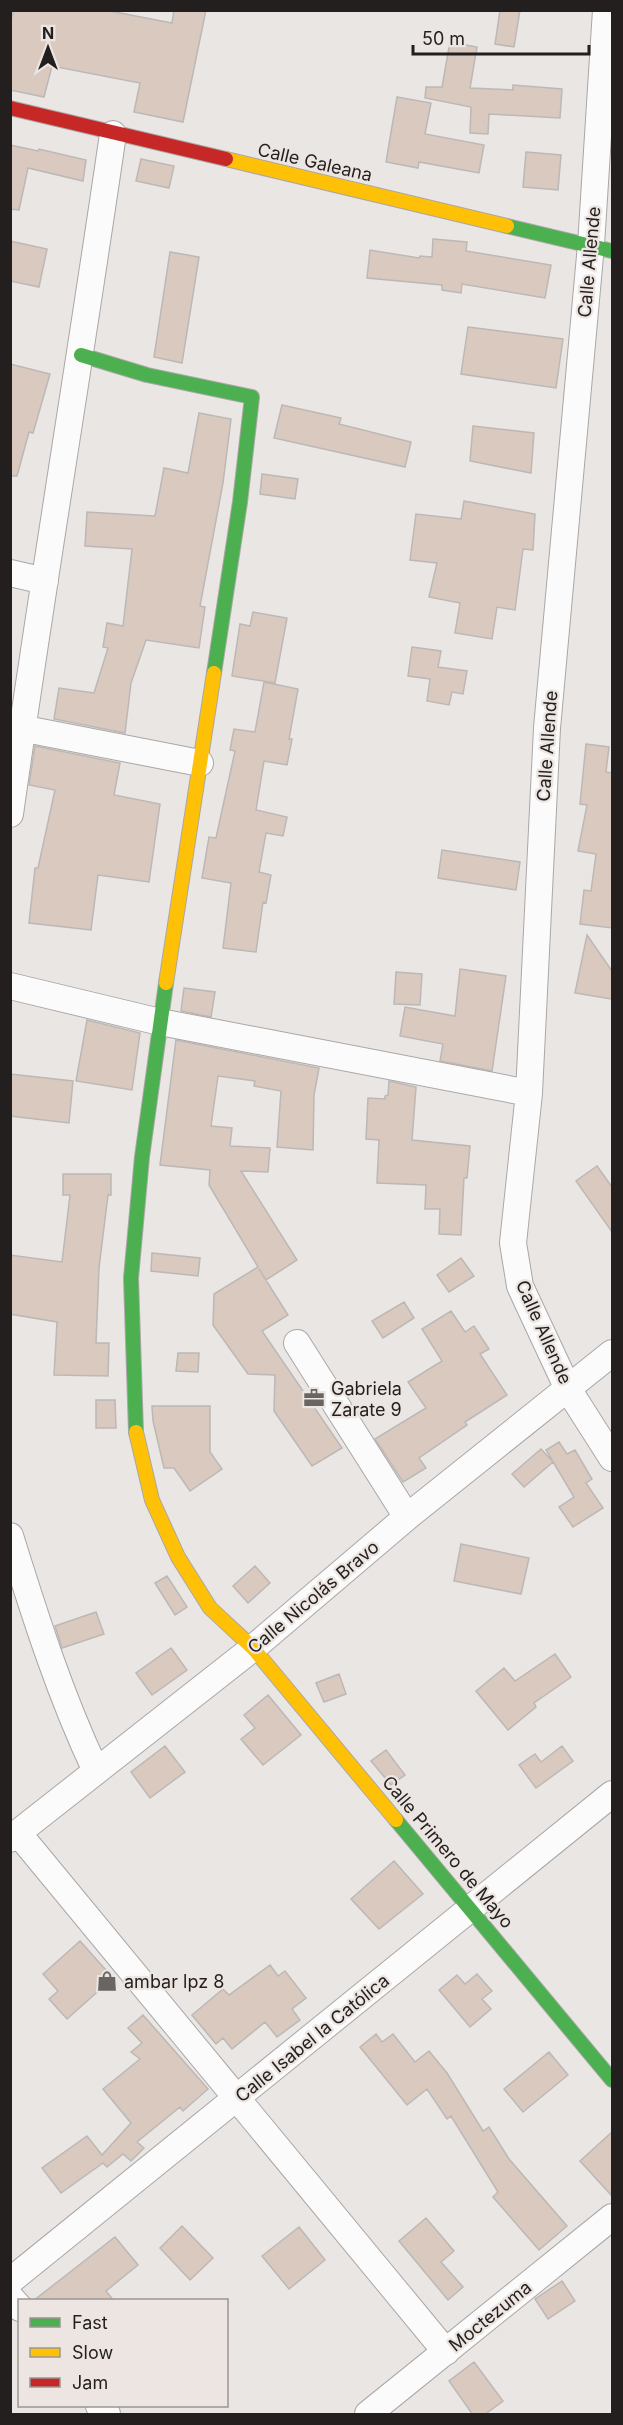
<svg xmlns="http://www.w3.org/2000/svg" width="623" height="2425" viewBox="0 0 623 2425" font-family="Inter,sans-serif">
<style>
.building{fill:#dac9bf;stroke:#bbb8b6;stroke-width:1.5}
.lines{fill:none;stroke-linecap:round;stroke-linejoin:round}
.street-casing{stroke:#aaa7a6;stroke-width:28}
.fast-casing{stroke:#aaa7a6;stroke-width:16}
.slow-casing{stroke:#aaa7a6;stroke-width:16}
.jam-casing{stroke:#aaa7a6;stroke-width:16}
.street{stroke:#fcfbfb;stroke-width:26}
.fast{stroke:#4caf50;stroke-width:14}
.slow{stroke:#ffc107;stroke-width:14}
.jam{stroke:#c62828;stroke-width:14}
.labels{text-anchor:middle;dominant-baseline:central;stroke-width:4.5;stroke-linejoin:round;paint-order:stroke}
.street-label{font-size:18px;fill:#221f1e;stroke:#ece5e1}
.poi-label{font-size:18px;fill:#221f1e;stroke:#ece5e1;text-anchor:start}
</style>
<rect width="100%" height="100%" fill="#e9e6e4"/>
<!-- building -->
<path class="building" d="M14,10H105L172,23L174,10H206L183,122L134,112L140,83L52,66L44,97L10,90V22Z
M500,10H520L514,47L495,44Z
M450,42L477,47L470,88L513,90V85L562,89L560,118L489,114L488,134L470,133L471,107L425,98L426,87H442Z
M397,97L431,103L425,134L484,145L479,173L419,162L418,168L386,162Z
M10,145L38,151L39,149L86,160L83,181L28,168L19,210L10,209Z
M526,152L561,155L558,190L523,187Z
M141,159L174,166L169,188L136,181Z
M433,239L467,242L466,251L551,265L545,298L462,284L461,293L442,290V285L367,278L370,250L419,258L420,256L432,257Z
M10,241L47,249L39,287L10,281Z
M170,252L199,257L182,363L154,357Z
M468,327L563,339L556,388L461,374Z
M10,364L50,374L33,433L29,432L17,476H10Z
M282,405L341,418L339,424L411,442L405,467L274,438Z
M199,413L231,419L223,483L200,606L205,607L199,648L146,640L131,683L125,733L54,719L59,688L94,693L108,648L103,647L107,623L123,626L132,549L85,546L87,512L155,516L164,468L188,473Z
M473,426L534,433L531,473L470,461Z
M262,474L298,479L295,499L260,494Z
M464,501L535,514L533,550L523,549L515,610L497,607L492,639L455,633L460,603L429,597L437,563L410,560L416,514L461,519Z
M253,612L287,618L275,683L232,676L240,624L250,626Z
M412,647L441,651L438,667L467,671L463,694L452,692L449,705L427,701L430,679L408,676Z
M264,682L298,689L289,739H292L287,765L264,761L256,810L287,817L283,836L266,833L259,872L271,875L266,903L263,902L256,952L223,948L231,883L202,878L209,837L216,838L235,751L230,750L234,729L255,732Z
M586,744L609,747L606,772L612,773V928L580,924L584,890L591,891L596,854L578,851L587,805L580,804Z
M35,746L120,763L114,795L160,804L149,882L98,875L91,930L29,923L35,868H38L55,790L29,785Z
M442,850L520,862L516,890L438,878Z
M587,935L612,971V999L575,993Z
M460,969L506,976L492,1071L440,1061L443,1044L400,1036L405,1007L455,1016Z
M396,972L422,974L420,1005L394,1004Z
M184,988L215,992L211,1017L181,1011Z
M87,1020L140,1033L132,1090L76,1081Z
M176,1040L319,1068L314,1095L313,1150L277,1147L281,1091L254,1086L255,1081L218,1076L211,1126L232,1128L230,1146L270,1148L268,1172L241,1171L297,1260L266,1280L259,1269L288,1315L262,1331L342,1448L312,1466L274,1411L275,1375L248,1374L213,1325L214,1294L258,1267L209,1185L210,1170L160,1165Z
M10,1074L73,1081L69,1123L10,1116Z
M389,1081L416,1087L412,1140L470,1146L467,1178H464L461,1235L439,1234L440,1209H425L426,1185L377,1183L379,1140L366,1139L368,1098L385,1099V1096L388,1095Z
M597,1166L612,1187V1232L576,1181Z
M63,1174H111V1195H108L99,1268L96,1343H109L108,1376L54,1375L57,1322L10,1314V1255L62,1262L70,1195H63Z
M152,1253L200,1258L198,1276L151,1271Z
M461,1258L474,1276L449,1292L437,1275Z
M404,1302L414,1318L383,1338L372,1321Z
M451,1311L465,1332L474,1326L489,1349L480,1354L507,1395L465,1422L467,1425L419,1458L426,1468L403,1482L375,1439L426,1408L408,1382L442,1361L422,1329Z
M178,1353H199L198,1372L176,1371Z
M96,1400H115L116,1428H96Z
M152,1406H210V1452L222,1469L190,1491L174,1468H164L153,1421Z
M559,1442L567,1454L575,1450L592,1479L586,1483L603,1508L573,1527L559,1507L574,1497L546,1450Z
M541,1449L553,1462L524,1487L512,1474Z
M461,1544L529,1558L521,1594L454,1581Z
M255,1566L270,1583L248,1603L233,1586Z
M167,1576L187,1607L175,1615L155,1583Z
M96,1612L104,1634L62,1648L55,1626Z
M171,1648L187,1670L152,1695L136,1673Z
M555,1654L571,1677L534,1703L536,1707L508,1730L476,1691L504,1668L515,1681Z
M339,1674L346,1694L324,1702L316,1683Z
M268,1695L301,1735L263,1765L241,1739L255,1728L244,1715Z
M165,1746L185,1772L150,1798L131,1772Z
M562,1746L573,1761L536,1788L519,1765L535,1754L541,1762Z
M386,1750L405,1775L391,1785L371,1761Z
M394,1861L423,1894L379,1929L351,1899Z
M80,1941L113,1978L67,2019L49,1999L58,1991L43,1974Z
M270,1965L278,1976L285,1971L306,1998L292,2009L300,2020L277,2037L265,2022L232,2049L223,2038L216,2044L192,2015L223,1989L229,1995Z
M477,1974L492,1991L482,1999L491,2009L470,2027L439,1990L457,1975L465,1984Z
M143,2015L208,2089L183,2111L180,2107L137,2142L144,2148L131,2161L123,2154L107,2167L103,2163L61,2193L42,2168L87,2136L102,2155L131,2123L103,2089L140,2059L131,2052L142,2043L128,2028Z
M376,2034L382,2042L393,2034L415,2062L429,2051L447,2073L483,2131L489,2127L509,2159L567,2226L539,2250L493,2197L498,2192L451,2116L447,2119L427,2089L407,2105L360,2047Z
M549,2052L568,2075L523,2112L504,2089Z
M612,2132V2196L580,2161Z
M426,2218L454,2251L441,2262L463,2287L448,2300L399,2241Z
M182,2226L213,2258L190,2280L160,2248Z
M299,2227L325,2260L289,2289L262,2256Z
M115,2237L138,2265L106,2291L114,2301H33Z
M562,2281L575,2301L548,2319L535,2299Z
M474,2362L503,2401L484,2415H473L449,2381Z"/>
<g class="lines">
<!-- street casing -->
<g class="street-casing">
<path id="street" d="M606,10L591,245L547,728L529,1093L513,1243L520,1286L568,1389L612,1458
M10,573L45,581
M10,726L200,763
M10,814C42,587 80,361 113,134
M10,986L160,1022L529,1093
M297,1343L407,1517
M10,1536C35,1616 60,1695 96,1771
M18,1833L446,2352
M10,1839L253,1648L407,1517L612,1353
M10,2281L612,1794
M10,2297L20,2308
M99,2406L107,2414
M368,2414L612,2217"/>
</g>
<!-- fast casing -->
<g class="fast-casing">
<path id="fast" d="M507,226L612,251
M81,355L147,375L252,397L240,502L214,673
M136,1432L131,1278L142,1157L166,983
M396,1820L612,2080"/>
</g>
<!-- slow casing -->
<g class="slow-casing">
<path id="slow" d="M226,159L507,226
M166,983L214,673
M136,1432L152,1500L178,1557L210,1608L253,1648L396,1820"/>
</g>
<!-- jam casing -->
<g class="jam-casing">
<path id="jam" d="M10,108L226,159"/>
</g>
<!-- street -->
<use href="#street" class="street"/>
<!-- fast -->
<use href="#fast" class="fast"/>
<!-- slow -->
<use href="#slow" class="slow"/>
<!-- jam -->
<use href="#jam" class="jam"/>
</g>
<!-- icons -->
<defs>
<g id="office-bare" transform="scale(1.62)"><path d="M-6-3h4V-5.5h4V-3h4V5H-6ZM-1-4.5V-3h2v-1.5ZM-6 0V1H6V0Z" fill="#686563" stroke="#ece5e1" stroke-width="2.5" paint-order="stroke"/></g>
<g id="shop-bare" transform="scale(1.62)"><path d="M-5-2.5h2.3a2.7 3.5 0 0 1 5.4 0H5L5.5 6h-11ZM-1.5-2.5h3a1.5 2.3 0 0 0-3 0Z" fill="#686563" stroke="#ece5e1" stroke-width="2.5" paint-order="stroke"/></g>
</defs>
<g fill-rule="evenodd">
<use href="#office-bare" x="314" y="1398"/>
<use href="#shop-bare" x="107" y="1981"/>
</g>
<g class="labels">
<!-- street labels -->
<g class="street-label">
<text transform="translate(315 162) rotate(13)">Calle Galeana</text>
<text transform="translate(589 262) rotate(-85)">Calle Allende</text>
<text transform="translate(547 746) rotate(-86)">Calle Allende</text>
<text transform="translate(544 1332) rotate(66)">Calle Allende</text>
<text transform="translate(313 1597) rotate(-40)">Calle Nicolás Bravo</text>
<text transform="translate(448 1852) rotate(50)">Calle Primero de Mayo</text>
<text transform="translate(312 2038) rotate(-39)">Calle Isabel la Católica</text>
<text transform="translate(490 2316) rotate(-39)">Moctezuma</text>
</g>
<!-- poi labels -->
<g class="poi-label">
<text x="331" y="1388">Gabriela<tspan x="331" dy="21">Zarate 9</tspan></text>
<text x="124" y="1981">ambar lpz 8</text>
</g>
</g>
<!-- border -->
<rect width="623" height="2425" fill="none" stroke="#221f1e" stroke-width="24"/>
<!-- legend -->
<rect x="18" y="2299" width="210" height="108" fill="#ece5e1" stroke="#9b9693" stroke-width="1.5"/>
<rect x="30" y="2318" width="30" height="9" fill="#4caf50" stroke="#9b9693" stroke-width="1.5"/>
<text x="72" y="2329" font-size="18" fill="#221f1e">Fast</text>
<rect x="30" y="2348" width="30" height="9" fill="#ffc107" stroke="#9b9693" stroke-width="1.5"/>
<text x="72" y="2359" font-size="18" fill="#221f1e">Slow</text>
<rect x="30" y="2378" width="30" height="9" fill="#c62828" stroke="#9b9693" stroke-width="1.5"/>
<text x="72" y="2389" font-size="18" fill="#221f1e">Jam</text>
<!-- north arrow -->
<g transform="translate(48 48)" stroke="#ece5e1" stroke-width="4.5" paint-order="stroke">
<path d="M0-4.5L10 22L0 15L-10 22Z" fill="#221f1e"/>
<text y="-9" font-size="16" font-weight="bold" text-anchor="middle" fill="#221f1e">N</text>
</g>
<!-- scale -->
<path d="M413 45v9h176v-9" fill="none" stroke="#221f1e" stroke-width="3"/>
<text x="422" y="45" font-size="18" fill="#221f1e" stroke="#ece5e1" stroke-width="4.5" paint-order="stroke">50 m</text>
</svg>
